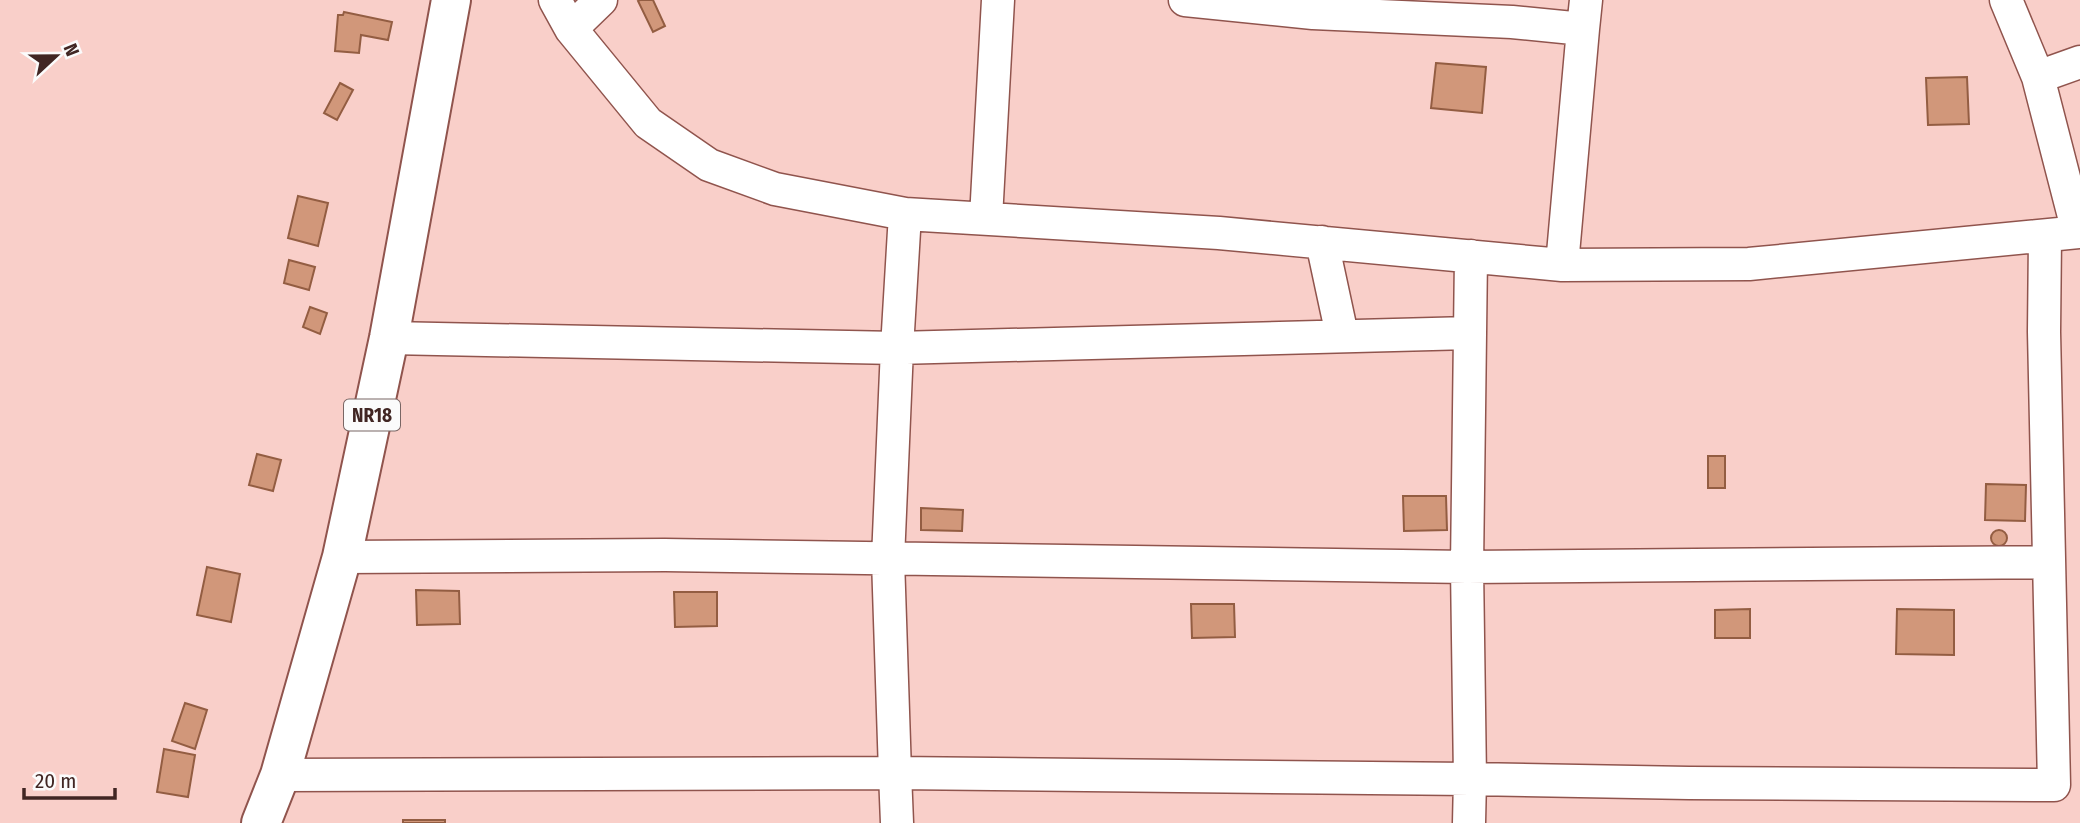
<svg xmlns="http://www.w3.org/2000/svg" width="2080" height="823" viewBox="0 0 2080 823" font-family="'Fira Sans Condensed',sans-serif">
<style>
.building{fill:#d1977a;stroke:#935d42;stroke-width:2}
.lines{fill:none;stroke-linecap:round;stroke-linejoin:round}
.street-casing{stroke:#90544d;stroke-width:35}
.primary-casing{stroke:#90544d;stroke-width:42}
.street{stroke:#fff;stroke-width:32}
.primary{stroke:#fff;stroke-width:38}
.labels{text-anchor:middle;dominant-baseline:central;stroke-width:5;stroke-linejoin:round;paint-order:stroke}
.shield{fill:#fbfbfb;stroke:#796664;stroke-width:2}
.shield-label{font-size:19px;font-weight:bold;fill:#412623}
</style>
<rect width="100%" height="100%" fill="#f9cfc9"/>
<!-- building -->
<path class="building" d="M640,0H653L665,26L653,32L638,1Z
M344,12L392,22L388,40L361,35L359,53L335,51L338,15H343Z
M1436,63L1486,67L1482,113L1431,108Z
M1967,77L1969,124L1928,125L1926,78Z
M340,83L353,90L337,120L324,113Z
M298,196L328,203L318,246L288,238Z
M289,260L315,267L309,290L284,283Z
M310,307L327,313L320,334L303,327Z
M257,454L281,460L273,491L249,485Z
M1708,456H1725V488H1708Z
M1986,484L2026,485L2025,521L1985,520Z
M1403,496H1446L1447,530L1404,531Z
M921,508L963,510L962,531L921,530Z
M1991 538a8 8 0 1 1 16 0a8 8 0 1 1-16 0Z
M207,567L240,574L231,622L197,615Z
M416,590L459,591L460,624L417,625Z
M674,592H717V626L675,627Z
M1191,604H1234L1235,637L1192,638Z
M1750,609V638H1715V610Z
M1897,609L1954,610V655L1896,654Z
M185,703L207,710L195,749L172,741Z
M164,749L195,755L188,797L157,792Z
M403,820H445V823H403Z"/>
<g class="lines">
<!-- street casing -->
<g class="street-casing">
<path id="street" d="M555,0L571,29L648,123L709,165L775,189L905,214L1219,233L1562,265L1749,264L2080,232
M1185,0L1313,13L1512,22L1583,29L1562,265
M2006,0L2038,77L2078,232
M571,29L601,0
M1583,29L1586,0
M2038,77L2080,62
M905,214L897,348L888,559L895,773L1470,779L1467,567L1471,256
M986,218L998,0
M1322,242L1342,335
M389,338L897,348L1470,333
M342,557L665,555L1467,567L2049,562
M280,775L895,773L897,823
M1469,823L1470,779L1689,783L2054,785L2044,332L2045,237"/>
</g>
<!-- primary casing -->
<g class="primary-casing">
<path id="primary" d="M261,823L280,775L342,557L389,338L451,0"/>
</g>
<!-- street -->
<use href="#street" class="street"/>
<!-- primary -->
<use href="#primary" class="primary"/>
</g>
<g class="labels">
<!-- shield labels -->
<rect class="shield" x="344" y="399.5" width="56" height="31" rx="5"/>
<g class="shield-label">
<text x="372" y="415">NR18</text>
</g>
</g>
<!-- north arrow -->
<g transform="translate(56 56) rotate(68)" stroke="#fbfbfb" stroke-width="5" paint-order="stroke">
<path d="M0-5L12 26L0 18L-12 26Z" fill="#412623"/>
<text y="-10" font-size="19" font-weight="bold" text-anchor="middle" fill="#412623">N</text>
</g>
<!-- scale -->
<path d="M24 788v10h91v-10" fill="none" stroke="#412623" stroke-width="3.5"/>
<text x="35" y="788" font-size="21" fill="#412623" stroke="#fbfbfb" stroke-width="5" paint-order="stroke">20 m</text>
</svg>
